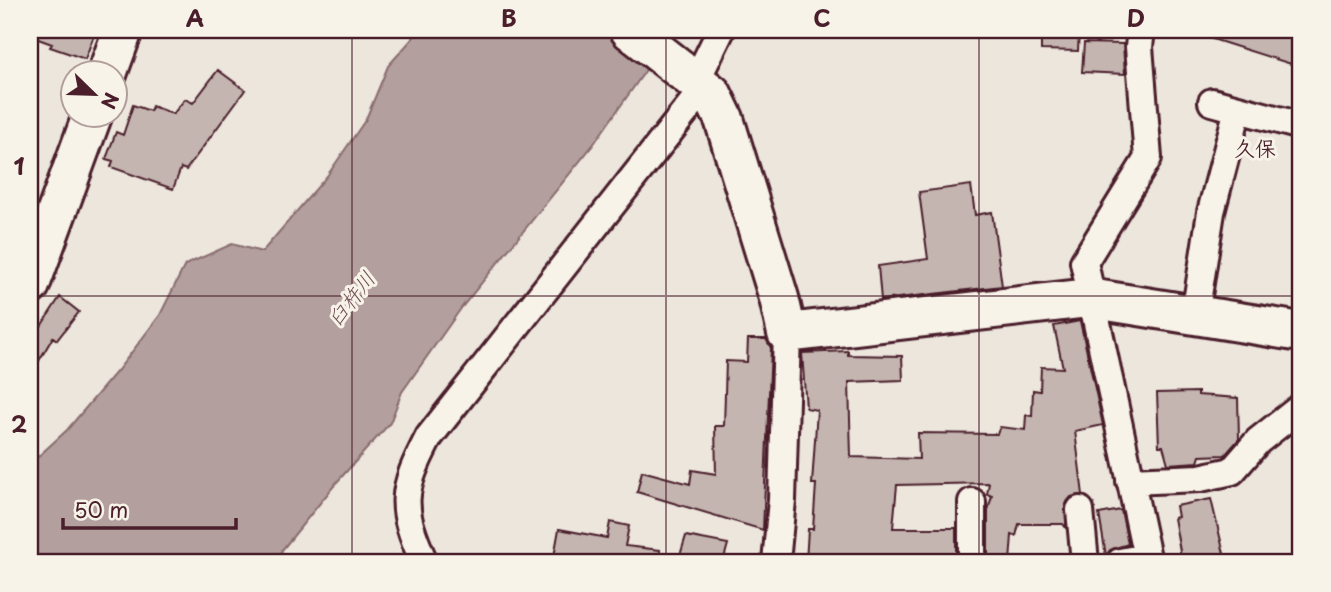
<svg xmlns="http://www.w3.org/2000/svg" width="1331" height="592" viewBox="0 0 1331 592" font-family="'Playpen Sans','Klee One',sans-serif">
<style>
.water{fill:#b39f9d;stroke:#896c6f;stroke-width:2}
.building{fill:#c4b5b0;stroke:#4a1f2b;stroke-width:2}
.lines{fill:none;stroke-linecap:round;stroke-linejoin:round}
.street-casing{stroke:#4a1f2b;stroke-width:32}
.secondary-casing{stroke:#4a1f2b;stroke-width:44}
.highway-casing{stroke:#4a1f2b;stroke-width:44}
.street{stroke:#f7f3e8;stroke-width:26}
.secondary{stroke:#f7f3e8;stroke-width:38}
.highway{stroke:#f7f3e8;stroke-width:38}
.grid{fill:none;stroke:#4a1f2b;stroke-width:2;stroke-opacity:0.55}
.labels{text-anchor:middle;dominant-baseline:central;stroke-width:6;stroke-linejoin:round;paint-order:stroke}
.neighbourhood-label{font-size:21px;font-weight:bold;fill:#4a1f2b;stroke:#f7f3e8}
.water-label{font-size:21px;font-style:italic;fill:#6f4c53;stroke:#f7f3e8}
.neatline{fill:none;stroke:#4a1f2b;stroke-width:2.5}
.grid-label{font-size:23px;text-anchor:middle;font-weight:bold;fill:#4a1f2b}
</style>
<rect width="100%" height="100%" fill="#ece6dd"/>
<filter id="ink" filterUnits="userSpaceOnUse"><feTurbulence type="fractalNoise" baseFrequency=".0143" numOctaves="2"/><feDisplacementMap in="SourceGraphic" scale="14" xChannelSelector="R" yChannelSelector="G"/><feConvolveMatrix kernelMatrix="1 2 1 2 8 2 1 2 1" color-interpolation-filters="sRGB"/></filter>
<g filter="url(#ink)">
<!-- water -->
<path class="water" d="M420,30H674L593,145L462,307L402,392L390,423L337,482L282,550L279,562H30V464L67,430L118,370L160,315L185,265L232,244L262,252L327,176L366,119L388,66Z"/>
<!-- building -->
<path class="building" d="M30,30H96L85,59L50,47L52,44L30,36Z
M1041,30H1079L1078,51L1041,50Z
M1201,30H1295L1291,45L1296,46L1291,64L1200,35Z
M1084,43L1123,44L1125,74L1082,72Z
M218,70L245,90L186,170L181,168L173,189L111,167L113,161L106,159L116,132L123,135L133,105L150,111L152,106L173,114L185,99L193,103Z
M971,185L975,215L992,212L1002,286L881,300L878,266L928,259L919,192Z
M60,297L79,312L57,340L53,337L30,376V343Z
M1080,321L1103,425L1075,431L1083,495L1071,497L1066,503V528L1063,524H1019L1016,536L1012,535L1010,562H988V510L992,496L987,494L989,483L897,485L893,528H956V560L806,562L808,529H813L816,484H812L817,410L806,408L802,353L848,351V355L902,356L903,380L849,382L851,457L919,459L918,433L997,434L1000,427L1025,430L1026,415L1032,416L1033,390L1040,391L1041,367L1063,368L1054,326Z
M748,339H766L771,348L763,530L637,492L642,471L690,484L692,470L716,474L715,426H724L726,361L747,362Z
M1198,392V395L1238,398L1239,439L1225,455L1200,456L1198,462L1168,464L1163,446H1159L1157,393Z
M1211,499L1226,562H1200L1199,559L1182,562L1174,518L1178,517L1176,506Z
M1121,510L1128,544L1110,550L1106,556L1099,514Z
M610,522L629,526L625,546L660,550L659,562H553L559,529L607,538Z
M686,536L728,544L723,562H678Z"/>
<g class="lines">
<!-- street casing -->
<g class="street-casing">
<path id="street" d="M1141,30L1139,47L1148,158L1084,262L1148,562
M696,81L721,30
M1212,102L1301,126
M1195,315L1211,212L1238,109
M1130,481L1200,478L1232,471L1258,441L1301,407
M1080,510L1085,562
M424,562C399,506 401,491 429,437L704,88
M776,562L782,500L787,333
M972,562V502
M1120,562L1147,557"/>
</g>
<!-- secondary casing -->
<g class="secondary-casing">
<path id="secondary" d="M630,30L712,94L724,119L779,298L787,333L1089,298L1301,332"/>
</g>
<!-- highway casing -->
<g class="highway-casing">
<path id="highway" d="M107,74L123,30
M30,285L92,116"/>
</g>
<!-- street -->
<use href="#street" class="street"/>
<!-- secondary -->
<use href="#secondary" class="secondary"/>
<!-- highway -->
<use href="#highway" class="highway"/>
</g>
</g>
<!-- grid -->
<path class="grid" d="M352,30V562M666,30V562M979,30V562M30,296H1301"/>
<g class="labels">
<!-- neighbourhood labels -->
<g class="neighbourhood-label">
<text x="1255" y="147">久保</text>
</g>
<!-- water labels -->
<g class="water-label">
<text transform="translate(350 298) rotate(-52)">臼杵川</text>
</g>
</g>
<!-- margin -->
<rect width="1331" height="592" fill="none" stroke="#f7f3e8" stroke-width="77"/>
<!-- north arrow -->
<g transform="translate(94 94) rotate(113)"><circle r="33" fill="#f7f3e8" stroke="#b29e9c" stroke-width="2"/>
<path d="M0-5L12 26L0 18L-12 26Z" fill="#4a1f2b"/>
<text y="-10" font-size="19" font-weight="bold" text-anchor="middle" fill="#4a1f2b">N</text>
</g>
<!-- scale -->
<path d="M63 518v10h173v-10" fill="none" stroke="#4a1f2b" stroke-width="3.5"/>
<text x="74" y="518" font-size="21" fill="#4a1f2b" stroke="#f7f3e8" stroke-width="5" paint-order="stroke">50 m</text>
<rect x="38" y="38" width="1254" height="516" class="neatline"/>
<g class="grid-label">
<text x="195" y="27">A</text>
<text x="509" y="27">B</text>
<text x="822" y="27">C</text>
<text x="1136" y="27">D</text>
<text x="19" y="175">1</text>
<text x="19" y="433">2</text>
</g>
</svg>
